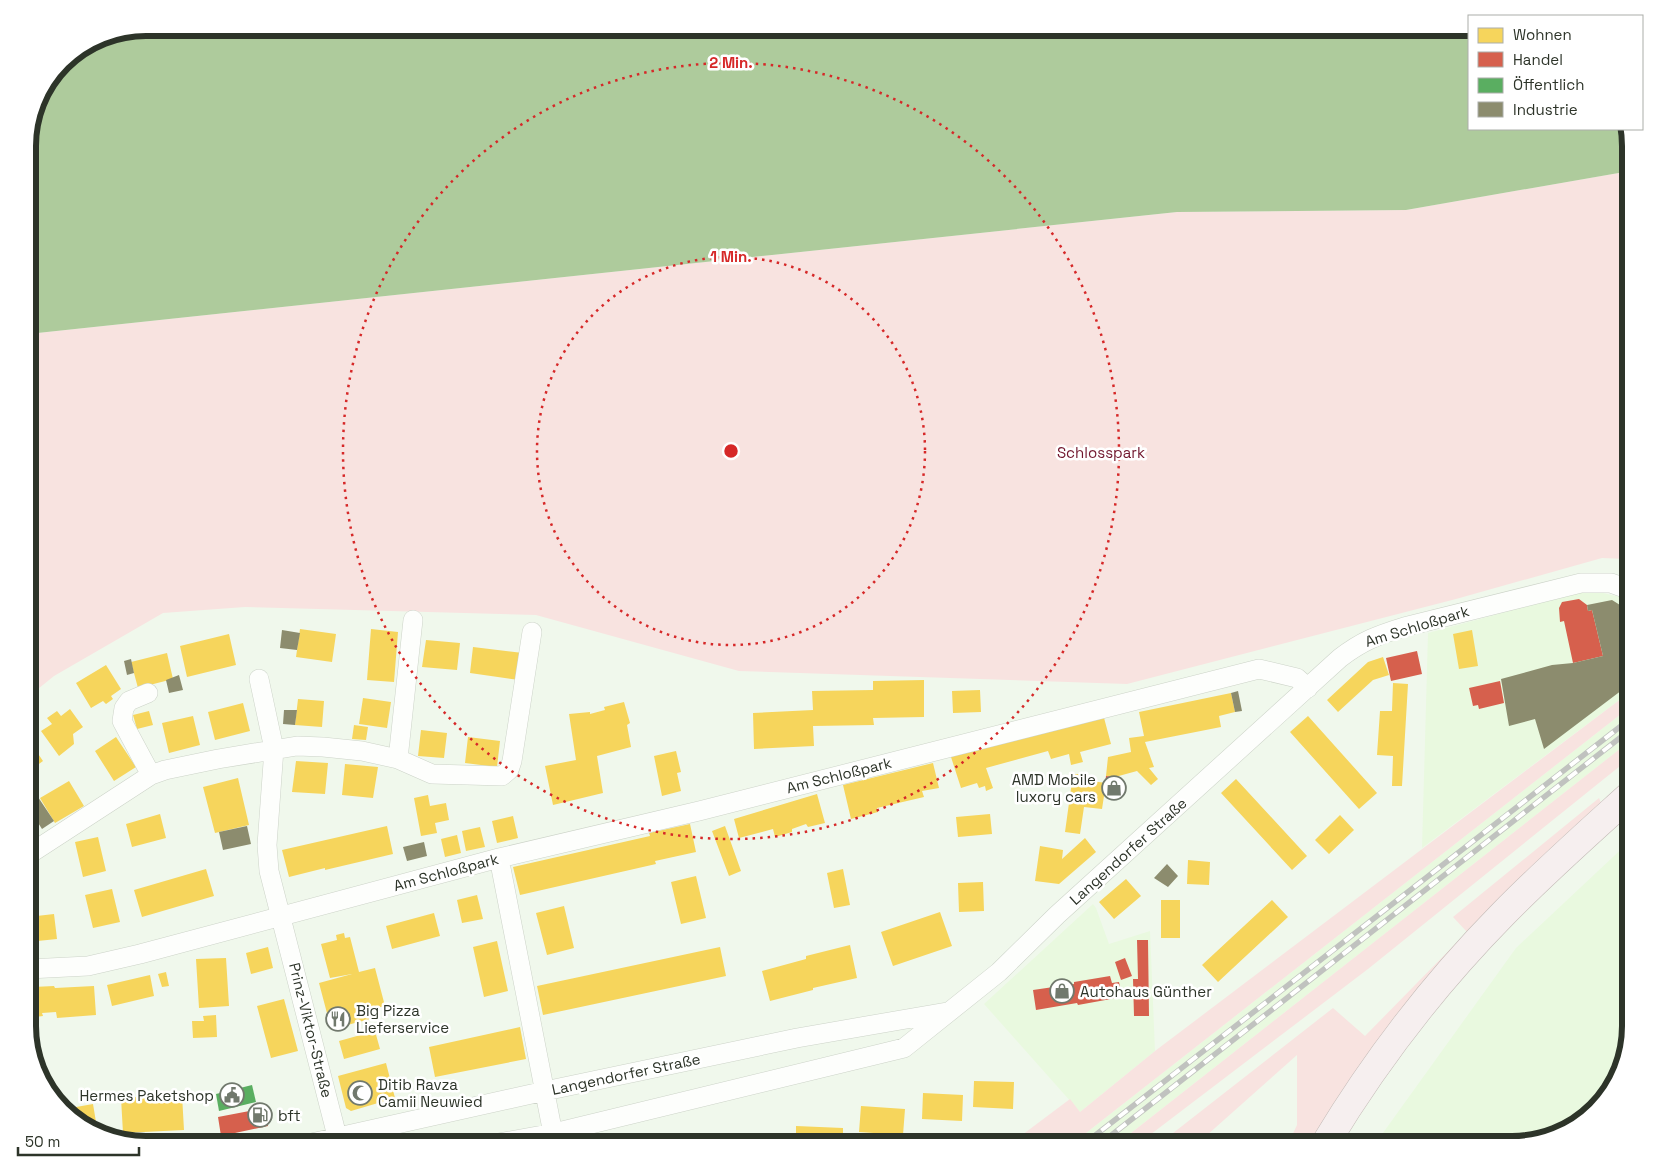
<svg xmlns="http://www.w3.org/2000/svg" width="1658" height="1172" viewBox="0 0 1658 1172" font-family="'Space Grotesk',sans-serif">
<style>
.built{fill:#e9f9df}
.green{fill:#f8e3e0}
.water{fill:#aecb9c}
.homes{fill:#f6d55c}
.shops{fill:#d6604d}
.public{fill:#5aae61}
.industry{fill:#8c8c6e}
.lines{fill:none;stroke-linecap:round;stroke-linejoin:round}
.minor-casing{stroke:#ccd3c8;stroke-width:20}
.primary-casing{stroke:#c3bab6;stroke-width:29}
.minor{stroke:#fdfefc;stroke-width:19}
.primary{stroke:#f6efef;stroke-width:28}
.rail-casing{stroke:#c0c2bf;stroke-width:5.5}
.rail{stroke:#fff;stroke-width:4;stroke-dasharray:11;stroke-linecap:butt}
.ring{fill:none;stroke:#d62828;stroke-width:2.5;stroke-dasharray:2.5 5}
.labels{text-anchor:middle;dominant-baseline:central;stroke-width:5;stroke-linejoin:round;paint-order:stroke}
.park-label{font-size:15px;fill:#71162d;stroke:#fff}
.street-label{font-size:15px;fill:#2d3429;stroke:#fff}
.poi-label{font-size:15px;fill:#2d3429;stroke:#fff;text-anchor:start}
.rim{fill:none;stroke:#2d3429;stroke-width:6}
.centre{fill:#d62828;stroke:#fff;stroke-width:2.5}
.ring-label{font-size:15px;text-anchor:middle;font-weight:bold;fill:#d62828;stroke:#fff;stroke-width:5;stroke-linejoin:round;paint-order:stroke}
</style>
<rect width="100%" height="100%" fill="#f0f8ec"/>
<!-- built -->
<path class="built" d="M1583,591L1599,592L1624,598L1630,601V692L1422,848L1428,633Z
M1630,707V741L1117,1144H1072Z
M1630,841V1026L1606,1098L1565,1132L1512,1144H1375L1516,948Z
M1093,904L1096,908L1109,944L1150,931L1155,1051L1080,1112L984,1004Z"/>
<!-- green -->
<path class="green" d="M1630,171V558L1626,559L1602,558L1456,599L1127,684L739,671L536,615L245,607L163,613L54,676L28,697V334L1177,212L1406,210Z
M1630,692V707L1072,1144H1010L1070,1099L1080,1112L1155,1051Z
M1630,741V758L1368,969L1138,1144H1117Z
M1599,798L1602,805L1315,1144H1288L1297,1125V1055L1197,1144H1159L1333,1008L1365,1036L1467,932L1453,917Z"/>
<!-- water -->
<path class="water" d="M146,28H1469V129H1626L1630,146V171L1406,210L1177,212L28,334V138L40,94L68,57L101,36Z"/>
<!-- homes -->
<path class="homes" d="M300,629L336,634L332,662L296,657Z
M371,629L398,632L394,682L367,680Z
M1472,630L1478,666L1459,669L1453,634Z
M229,634L236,665L187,677L180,646Z
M426,640L460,643L457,670L422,667Z
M473,647L523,653L519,680L470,673Z
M167,653L173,679L138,688L131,662Z
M1383,657L1389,675L1373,680L1338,712L1327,700L1368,662Z
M106,665L121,689L111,696L113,699L106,704L103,701L91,708L76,683Z
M924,680V717L873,718L874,725L813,726L814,746L754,749L753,713L813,710L812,691L873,690V681Z
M1393,683L1408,684L1402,786H1392L1393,756L1377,755L1380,711H1392Z
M980,690L981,712L953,713L952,691Z
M1231,693L1235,712L1219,716L1221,727L1145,742L1154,767L1149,768L1158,779L1151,785L1137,771L1115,777L1106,776L1108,757L1131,752L1129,738L1144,736L1139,712Z
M363,698L391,702L387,728L359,724Z
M298,699L324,701L322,727L295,725Z
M624,702L630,723L627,725L631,747L597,756L603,793L553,805L545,766L576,760L569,714L590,712V714L605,710L604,707Z
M243,703L250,731L215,740L208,712Z
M70,709L83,727L73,734L74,744L59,756L41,731L52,724L47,718L57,711L61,716Z
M149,711L153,725L137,729L133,715Z
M1103,714L1111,744L1080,752L1083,762L1071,765L1069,754L1051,759L1048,751L986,768L993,788L986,791L985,786L979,788L977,783L961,788L951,757L980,746Z
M193,716L200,745L169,753L162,723Z
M1308,716L1377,793L1359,809L1290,732Z
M354,725L368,727L366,740L352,739Z
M421,730L447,733L444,758L418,756Z
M116,737L136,767L114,781L95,751Z
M468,737L500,741L497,767L465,763Z
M28,739L43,761L28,772Z
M676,751L681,772L677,773L681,791L662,796L654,756Z
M296,761L328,763L325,794L292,792Z
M933,763L939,788L922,791L924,797L877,808L878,812L851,819L843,785Z
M345,764L378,767L373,798L342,795Z
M1073,774H1080L1079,784H1084V780L1106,783L1102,809L1084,807L1080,834L1065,832Z
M238,778L249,825L215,833L203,787Z
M1236,779L1307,856L1292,870L1221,793Z
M69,781L84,806L55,823L40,798Z
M817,794L825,823L808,827L806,824L792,829V832L775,837L773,829L739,838L734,819Z
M428,795L430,806L446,803L449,820L435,823L437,833L421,836L414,798Z
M160,814L166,838L132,847L126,824Z
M990,814L992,834L958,837L956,817Z
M1340,815L1354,830L1329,854L1315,840Z
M513,816L518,838L497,843L492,821Z
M690,824L696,852L655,861L656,864L520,895L513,867L650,836L649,833Z
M387,826L393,854L325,870V868L289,877L282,850Z
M725,826L741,871L729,876L712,831Z
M480,827L485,847L466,851L462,831Z
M457,835L461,853L445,857L441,839Z
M98,837L106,871L83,877L75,842Z
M1085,838L1096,852L1059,884L1035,881L1040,846L1063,850L1062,859Z
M1188,860L1210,862L1209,885L1187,884Z
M206,869L214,896L142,917L134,890Z
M843,869L850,905L834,908L827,873Z
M696,876L706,918L681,924L671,882Z
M1126,879L1141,896L1114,919L1099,902Z
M983,882L984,911L959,912L958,883Z
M112,889L120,922L93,928L85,895Z
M477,895L483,919L462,923L457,900Z
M1161,900H1180V938H1161Z
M1272,900L1288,917L1218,982L1202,965Z
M564,906L574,948L547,955L536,913Z
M940,912L952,946L893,966L881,932Z
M434,913L440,936L392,949L386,926Z
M54,914L57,939L28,942V917Z
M344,933L345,938L350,937L359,972L375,968L385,1006L368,1010L370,1019L336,1028L333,1015L328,1017L319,983L352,974L330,978L321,944L337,940L336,935Z
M497,941L508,991L484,997L473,947Z
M850,945L857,978L813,988V990L770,1001L762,971L806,959V956Z
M268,947L273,968L251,974L246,953Z
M720,947L726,976L543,1015L537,986Z
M226,958L229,1006L199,1008L196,959Z
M166,972L169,986L162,987L158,974Z
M150,975L154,996L112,1006L107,985Z
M54,986L55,988L94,986L96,1015L57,1018L56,1012L42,1013L43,1016L35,1017L33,987Z
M28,991H29L30,1007L28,1008Z
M284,999L298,1051L271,1058L257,1006Z
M216,1015L217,1037L193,1038L192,1021H204L203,1016Z
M520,1027L526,1059L435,1077L429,1047Z
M375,1031L380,1049L344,1059L339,1041Z
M386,1063L395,1098L351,1111L346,1108L338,1076Z
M974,1081L1014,1082L1013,1109L973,1107Z
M923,1093L963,1095L962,1121L922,1119Z
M182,1095L184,1130L123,1133L121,1098Z
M93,1104L97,1128L74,1120L65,1109Z
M861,1106L905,1109L903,1135L859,1132Z
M796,1126L843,1128V1144H796Z"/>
<!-- shops -->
<path class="shops" d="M1579,599L1587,605L1588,611L1592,610L1603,656L1573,663L1564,621L1560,622L1559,608L1562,602Z
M1623,604L1630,608V635Z
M1417,651L1422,674L1391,681L1386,658Z
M1500,681L1504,703L1479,709L1478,705L1473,706L1469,688Z
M1106,776L1115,777L1124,787L1113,799L1104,794Z
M1137,940H1148L1149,1016H1134L1133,979H1138Z
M1125,958L1132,976L1121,980L1115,962Z
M1110,976L1112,983L1119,982L1122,997L1078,1005L1077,1003L1036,1010L1033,990L1074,984V982Z
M265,1108L268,1126L221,1136L218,1117Z"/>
<!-- public -->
<path class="public" d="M252,1085L256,1102L219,1111L216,1094Z"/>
<!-- industry -->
<path class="industry" d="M1612,600L1620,605L1623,604L1630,637V684L1544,749L1535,719L1509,726L1501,679L1552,665L1573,663L1603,656L1592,610L1588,611L1587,605Z
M282,630L300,633L297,650L280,648Z
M131,659L134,673L127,675L124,661Z
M179,675L183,690L169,693L166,680Z
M1238,691L1242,711L1235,712L1231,693Z
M284,710H297L295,725L283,724Z
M38,797L54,821L42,829L28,807V804Z
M247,826L251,844L223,850L219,832Z
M424,842L427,856L407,861L403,847Z
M1167,864L1178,876L1168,887L1154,878Z"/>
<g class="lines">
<!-- minor casing -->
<g class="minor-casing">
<path id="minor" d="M259,679L274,749L267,845L269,871L339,1144
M148,693L129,701L124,708L122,721L151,775
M398,759L413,620
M28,855L151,775L165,770L218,759L297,746L323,747L362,751L398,759L432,774L502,776L509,770L512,761L532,632
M499,858L555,1144
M28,969L88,966L140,954L499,858L699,811L1259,669L1297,678L1308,688
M307,1144L545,1091L797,1038L947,1012
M493,1144L554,1133L904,1048L999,972L1057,915L1340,658C1362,641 1378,635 1404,627L1581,583H1611L1630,590"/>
</g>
<!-- primary casing -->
<g class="primary-casing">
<path id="primary" d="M1325,1144C1375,1061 1435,983 1503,914C1544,872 1587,834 1630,795"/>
</g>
<!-- minor -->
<use href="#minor" class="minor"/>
<!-- primary -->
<use href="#primary" class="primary"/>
<!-- rail casing -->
<g class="rail-casing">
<path id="rail" d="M1084,1144L1630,719
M1100,1144L1630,730"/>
</g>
<!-- rail -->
<use href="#rail" class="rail"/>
</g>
<!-- distance rings -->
<g class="ring">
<circle cx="731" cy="451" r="194"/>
<circle cx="731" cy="451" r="388"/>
</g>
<!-- icons -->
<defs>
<g id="shop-ring" transform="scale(1.25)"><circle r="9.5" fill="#fff" stroke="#71796d" stroke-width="1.5"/><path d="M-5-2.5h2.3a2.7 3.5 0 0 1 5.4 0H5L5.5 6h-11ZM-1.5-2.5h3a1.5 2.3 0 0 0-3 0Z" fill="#71796d"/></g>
<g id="restaurant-ring" transform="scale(1.25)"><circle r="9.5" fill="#fff" stroke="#71796d" stroke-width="1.5"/><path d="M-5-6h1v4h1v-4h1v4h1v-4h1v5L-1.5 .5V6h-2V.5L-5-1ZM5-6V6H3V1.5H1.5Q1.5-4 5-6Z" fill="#71796d"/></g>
<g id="mosque-ring" transform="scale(1.25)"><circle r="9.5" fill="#fff" stroke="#71796d" stroke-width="1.5"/><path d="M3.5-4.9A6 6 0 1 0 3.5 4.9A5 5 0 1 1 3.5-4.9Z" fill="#71796d"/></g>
<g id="civic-ring" transform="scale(1.25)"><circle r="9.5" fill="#fff" stroke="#71796d" stroke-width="1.5"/><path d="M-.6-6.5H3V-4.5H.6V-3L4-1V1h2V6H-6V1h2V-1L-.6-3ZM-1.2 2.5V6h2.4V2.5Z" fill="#71796d"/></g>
<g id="fuel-ring" transform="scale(1.25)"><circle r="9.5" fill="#fff" stroke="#71796d" stroke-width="1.5"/><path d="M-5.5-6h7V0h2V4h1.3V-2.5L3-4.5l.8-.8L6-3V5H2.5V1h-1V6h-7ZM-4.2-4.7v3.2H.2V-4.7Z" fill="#71796d"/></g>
</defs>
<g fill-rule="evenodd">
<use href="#shop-ring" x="1114" y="788"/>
<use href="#shop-ring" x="1062" y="991"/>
<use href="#restaurant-ring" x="338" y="1019"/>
<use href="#mosque-ring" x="360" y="1093"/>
<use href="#civic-ring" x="232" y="1095"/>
<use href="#fuel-ring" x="260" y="1115"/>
</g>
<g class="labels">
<!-- park labels -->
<g class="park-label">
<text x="1101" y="452">Schlosspark</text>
</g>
<!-- street labels -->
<g class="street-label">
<text transform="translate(1417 626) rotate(-17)">Am Schloßpark</text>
<text transform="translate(839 775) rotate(-14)">Am Schloßpark</text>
<text transform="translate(1128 851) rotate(-42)">Langendorfer Straße</text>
<text transform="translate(446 872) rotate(-15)">Am Schloßpark</text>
<text transform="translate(311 1030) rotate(76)">Prinz-Viktor-Straße</text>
<text transform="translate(626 1074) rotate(-12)">Langendorfer Straße</text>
</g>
<!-- poi labels -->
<g class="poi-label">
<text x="1096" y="779" text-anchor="end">AMD Mobile<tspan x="1096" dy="17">luxory cars</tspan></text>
<text x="1080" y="991">Autohaus Günther</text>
<text x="356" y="1010">Big Pizza<tspan x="356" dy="17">Lieferservice</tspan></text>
<text x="378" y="1084">Ditib Ravza<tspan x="378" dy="17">Camii Neuwied</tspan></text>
<text x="214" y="1095" text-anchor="end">Hermes Paketshop</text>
<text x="278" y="1115">bft</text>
</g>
</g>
<!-- crop -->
<path d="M0 0H1658V1172H0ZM146 36H1512A110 110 0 0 1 1622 146V1026A110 110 0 0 1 1512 1136H146A110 110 0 0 1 36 1026V146A110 110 0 0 1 146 36Z" fill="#fff" fill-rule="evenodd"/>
<path class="rim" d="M146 36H1512A110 110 0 0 1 1622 146V1026A110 110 0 0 1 1512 1136H146A110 110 0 0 1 36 1026V146A110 110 0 0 1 146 36Z"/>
<circle cx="731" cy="451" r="8" class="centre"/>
<g class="ring-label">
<text x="731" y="68">2 Min.</text>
<text x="731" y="262">1 Min.</text>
</g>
<!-- legend -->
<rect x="1468" y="15" width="175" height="115" fill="#ffffff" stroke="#abaea9"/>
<rect x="1478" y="28" width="25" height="15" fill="#f6d55c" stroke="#abaea9"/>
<text x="1513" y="40" font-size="15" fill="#2d3429">Wohnen</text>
<rect x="1478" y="52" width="25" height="15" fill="#d6604d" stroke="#abaea9"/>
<text x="1513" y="65" font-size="15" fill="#2d3429">Handel</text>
<rect x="1478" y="78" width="25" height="15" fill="#5aae61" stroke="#abaea9"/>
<text x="1513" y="90" font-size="15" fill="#2d3429">Öffentlich</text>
<rect x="1478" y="102" width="25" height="15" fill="#8c8c6e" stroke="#abaea9"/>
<text x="1513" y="115" font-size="15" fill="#2d3429">Industrie</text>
<!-- scale -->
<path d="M18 1147v8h121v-8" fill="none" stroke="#2d3429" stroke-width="2.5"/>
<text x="25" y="1147" font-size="15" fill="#2d3429" stroke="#ffffff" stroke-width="4" paint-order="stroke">50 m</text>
</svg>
